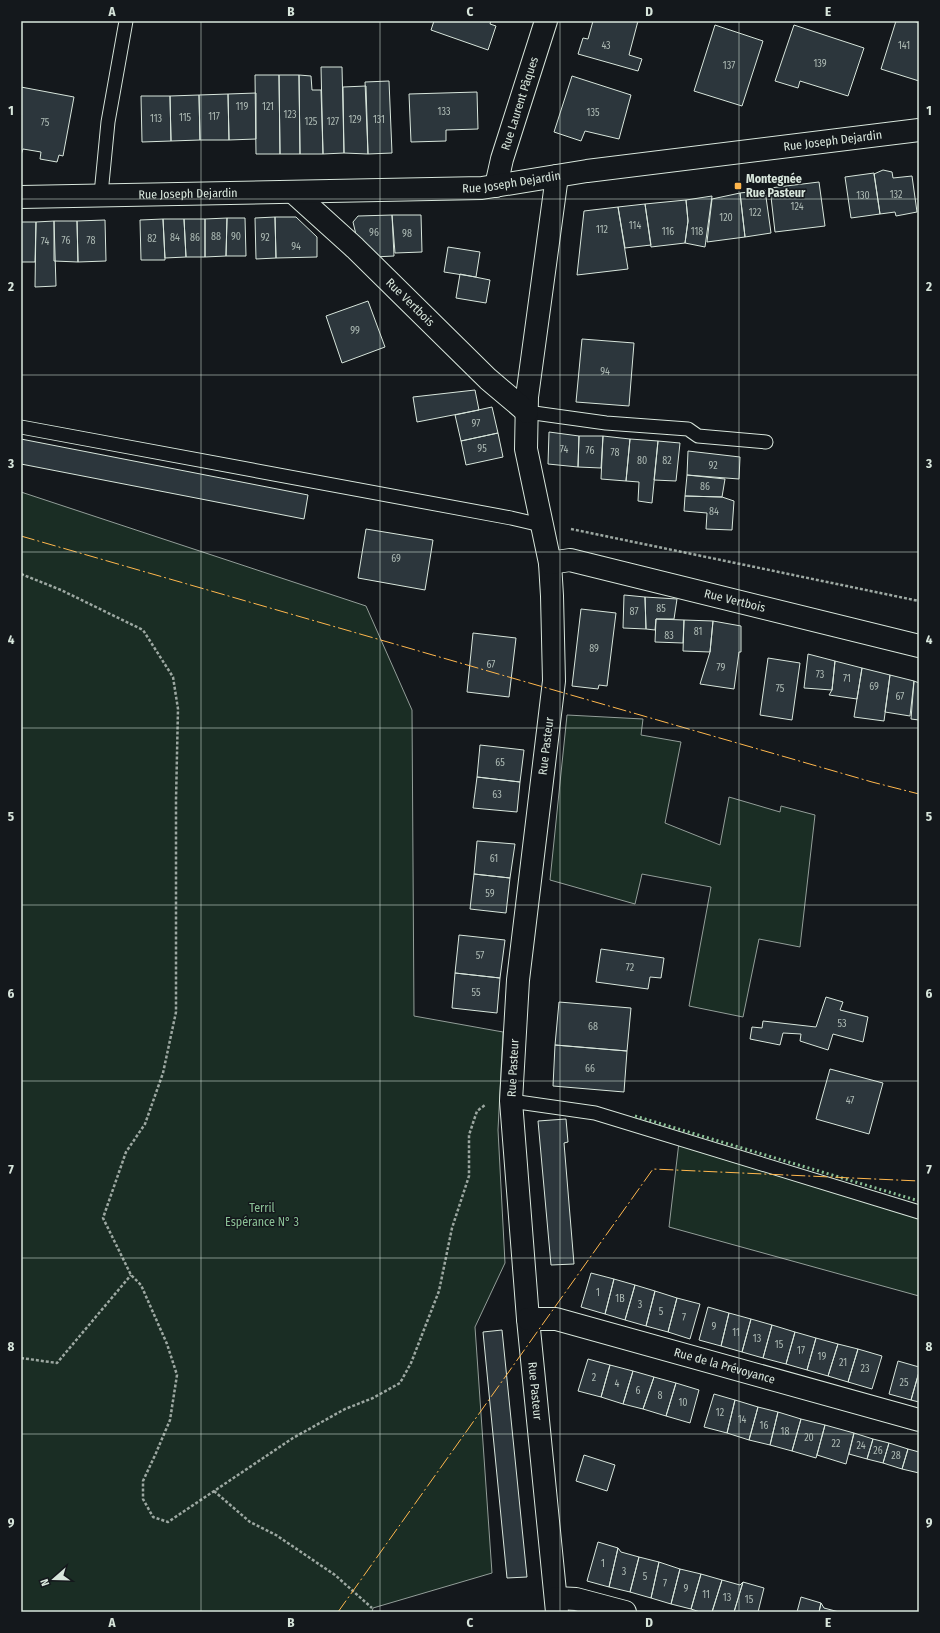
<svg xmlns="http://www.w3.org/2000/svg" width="940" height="1633" viewBox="0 0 940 1633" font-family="'Fira Sans Condensed',sans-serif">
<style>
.green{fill:#1a2d24;stroke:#939e99}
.building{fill:#2c363c;stroke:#d8e6dc}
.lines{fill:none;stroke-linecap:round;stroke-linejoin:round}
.lane-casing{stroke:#d8e6dc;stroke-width:15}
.street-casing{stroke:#d8e6dc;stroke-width:24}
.path{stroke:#9da8a2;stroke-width:2.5;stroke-dasharray:3 2;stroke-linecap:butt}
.lane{stroke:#14181c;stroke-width:13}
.street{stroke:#14181c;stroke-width:22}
.hedge{stroke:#8ac095;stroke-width:3;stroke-dasharray:2 3;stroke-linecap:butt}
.power{stroke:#ffb74d;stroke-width:1;stroke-dasharray:14 3 2 3;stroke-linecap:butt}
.grid{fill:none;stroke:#d8e6dc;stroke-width:1;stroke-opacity:0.55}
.poi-dot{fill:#ffb74d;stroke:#14181c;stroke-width:1.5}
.labels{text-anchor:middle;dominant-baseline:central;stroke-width:3;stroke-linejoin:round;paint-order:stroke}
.number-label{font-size:10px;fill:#adbab4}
.street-label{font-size:12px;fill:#d8e6dc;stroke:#14181c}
.poi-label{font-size:12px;font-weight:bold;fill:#d8e6dc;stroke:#14181c;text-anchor:start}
.park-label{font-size:12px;fill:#8ac095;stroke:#14181c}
.neatline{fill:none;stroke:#d8e6dc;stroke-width:1.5}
.grid-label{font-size:13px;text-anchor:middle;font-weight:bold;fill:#d8e6dc}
</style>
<rect width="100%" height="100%" fill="#14181c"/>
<!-- green -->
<path class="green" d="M21,492L366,606L412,710L414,1016L503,1032L498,1130L505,1263L475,1327L492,1573L373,1608L372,1612H21Z
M567,715L643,719L641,735L681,742L665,823L720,845L729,797L780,812L781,806L815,815L800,947L759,939L743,1017L689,1006L711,887L642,874L635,904L550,880Z
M679,1142L919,1214V1296L669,1227Z"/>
<!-- building -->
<path class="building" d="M434,21H491L490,24L496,26L488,50L431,30Z
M593,21H638L629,55L642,59L638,71L578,54L583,38L588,39Z
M896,21H914L919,23V81L881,69Z
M715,25L763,41L742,106L694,91Z
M794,25L864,48L848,96L800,81L798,88L775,81Z
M321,67H342L344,153L323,154Z
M255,75H279L280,154H256Z
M279,75H299L300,154H280Z
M299,75L311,76L312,90H321L323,154H300Z
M572,76L631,95L619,139L585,131L581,141L554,132Z
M389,81L392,153L368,154L365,82Z
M366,86L368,154L344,153L343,87Z
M21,87L74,97L63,156L59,155L57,162L40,159L41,152L23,149L21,155Z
M477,92L478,129L446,130V141L411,142L409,94Z
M256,93V139L229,140L228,94Z
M228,94L229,140H200L199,95Z
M199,95L200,140L171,141L170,96Z
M141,96H170L171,141L142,142Z
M883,170L892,172L893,178L912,176L917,212L896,216L895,212L880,214L874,174Z
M874,173L880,214L851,218L845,177Z
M819,182L825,226L775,232L770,188Z
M765,190L771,233L745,237L740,193Z
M740,193L745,237L707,242L712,199Z
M712,196L705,247L685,243L688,221L686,200Z
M686,200L688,221L685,243L651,247L645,204Z
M645,204L651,245L625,248L618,207Z
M618,207L628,269L577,275L584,211Z
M392,215H421L422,252L395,253Z
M392,215L394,256L374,257L358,243L353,222L358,216Z
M275,217H296L317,237V257L276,258Z
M275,217L276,258L256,259L255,218Z
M227,218H245L246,256H226Z
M227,218L226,256L205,257V219Z
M163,219H184L186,257L165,258Z
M163,219L165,260H141L140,220Z
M184,219H205V257H186Z
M105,220L106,261L78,262L77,221Z
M54,221H77L78,262L54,261Z
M54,221L56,286L35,287L36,222Z
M21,222H36L35,262H21Z
M448,247L480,252L476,277L444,272Z
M460,274L490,280L486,303L456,298Z
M368,301L385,347L342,363L326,316Z
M582,339L634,343L629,406L576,402Z
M475,390L479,410L417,422L413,397Z
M492,407L498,433L461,441L455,415Z
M549,432L579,436L578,467L548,464Z
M498,433L503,457L466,465L461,441Z
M579,436H603L601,468L578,467Z
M603,436L630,439L626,481L601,479Z
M21,439L308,495L304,519L21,464Z
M630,439L658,441L652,503L638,501L639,482L626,481Z
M658,441L680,443L676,481L654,480Z
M688,451L740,457L739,479L687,475Z
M687,475L725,479L722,497L685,496Z
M685,496L722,497L734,501L732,530L706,529L707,513L684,511Z
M366,529L433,540L425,590L358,578Z
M624,595L645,597L646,629L623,628Z
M645,597L677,599L674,619H656L655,630L646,629Z
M581,609L616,613L607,686L599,685L598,689L572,686Z
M656,619L684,620L683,643L655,642Z
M684,620L713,621L710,652L683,651Z
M713,621L741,626V652H739L734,689L700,684L710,652Z
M473,633L516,638L509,697L467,692Z
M808,654L835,661L832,690L804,688Z
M768,658L800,663L792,720L760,715Z
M835,661L862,668L857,699L829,695L832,690Z
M862,668L890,675L884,721L854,717Z
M890,675L914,681L910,716L885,712Z
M914,681L919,683V720L911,719Z
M480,745L524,750L520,782L477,777Z
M477,777L520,782L517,812L473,808Z
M477,841L515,844L510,878L474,874Z
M474,874L510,878L506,913L470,909Z
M459,935L505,940L500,978L455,973Z
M601,949L664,958L661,978L650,977L648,989L596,982Z
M455,973L500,978L497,1013L452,1008Z
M826,997L843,1002L840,1010L868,1017L863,1042L833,1034L828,1050L800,1041L801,1034L783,1033L780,1045L750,1039L752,1027L762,1028L763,1021L816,1027Z
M559,1002L631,1008L627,1051L555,1045Z
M555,1045L627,1051L624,1092L553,1086Z
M830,1069L883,1083L869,1134L816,1119Z
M566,1119L568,1142L564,1143L574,1264L551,1265L538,1121Z
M591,1273L614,1279L605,1314L581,1307Z
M614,1279L635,1285L625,1320L605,1314Z
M635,1285L655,1291L646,1326L625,1320Z
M655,1291L677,1298L668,1332L646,1326Z
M677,1298L700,1304L690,1339L668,1332Z
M708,1307L729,1313L721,1346L699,1340Z
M729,1313L751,1319L742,1352L721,1346Z
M751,1319L772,1325L763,1358L742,1352Z
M772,1325L795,1332L786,1364L763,1358Z
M502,1330L527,1577L507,1578L483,1332Z
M795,1332L816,1338L807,1370L786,1364Z
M816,1338L838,1344L828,1376L807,1370Z
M838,1344L858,1349L848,1382L828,1376Z
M858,1349L882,1356L872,1389L848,1382Z
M588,1359L610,1365L601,1397L578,1391Z
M898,1361L919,1367V1372L911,1400L889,1394Z
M610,1365L633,1371L623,1404L601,1397Z
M633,1371L654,1377L643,1409L623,1404Z
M919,1372V1402L911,1400Z
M654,1377L676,1383L666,1416L643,1409Z
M676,1383L699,1390L690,1423L666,1416Z
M714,1394L735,1400L727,1433L704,1427Z
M735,1400L758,1407L749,1440L727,1433Z
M758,1407L778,1412L770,1445L749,1440Z
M778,1412L801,1419L792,1451L770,1445Z
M801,1419L825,1425L816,1458L792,1451Z
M825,1425L854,1433L846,1464L817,1455Z
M854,1433L873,1439L867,1459L849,1454Z
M873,1439L889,1443L883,1463L867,1459Z
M889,1443L908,1449L902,1469L883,1463Z
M908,1449L919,1452V1473L902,1469Z
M584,1455L615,1465L607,1491L576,1481Z
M598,1542L618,1548L609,1587L587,1581Z
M618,1548L621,1552L639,1557L630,1592L609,1587Z
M639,1557L659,1562L651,1598L630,1592Z
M659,1562L680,1569L671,1604L651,1598Z
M680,1569L701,1574L691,1609L671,1604Z
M701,1574L722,1580L712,1612H700L691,1609Z
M722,1580L740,1585L743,1582L734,1612H712Z
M743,1582L764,1588L758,1612H734Z
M801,1597L821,1603L819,1612H797Z
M821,1603L824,1608L839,1612H819Z"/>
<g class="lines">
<!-- lane casing -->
<g class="lane-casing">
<path id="lane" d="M101,194L108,122L126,21
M527,412L606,423L688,429L698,436L766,442
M21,427L511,518L541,525
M511,1101L595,1113L919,1212"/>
</g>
<!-- street casing -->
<g class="street-casing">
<g id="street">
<path id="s1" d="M557,176L527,397L526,449L550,563L552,596L554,681L518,980L511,1101L528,1319L557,1612"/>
<path id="s2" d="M496,186L502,159L546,21"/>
<path id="s3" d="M293,192L355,248L488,379L527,412"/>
<path id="s4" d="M21,197L482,188L587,171L919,130"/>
<path id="s5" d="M550,563L570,560L919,646"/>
<path id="s6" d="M528,1319H556L919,1420"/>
<path d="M556,1598L576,1599L625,1612"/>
</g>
</g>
<!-- path -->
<path class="path" d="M571,529L919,601
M21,574L61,590L143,630L173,677L178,709L176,800V1012L163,1073L145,1124L126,1152L103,1218L131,1275L141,1285L167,1344L177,1375L170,1420L156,1453L143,1481V1499L153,1517L168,1522L293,1438L345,1409L373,1398L400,1383L411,1363L439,1291L452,1228L469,1176V1135L477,1111L485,1105
M21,1358L57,1363L131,1275
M214,1491L250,1522L276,1535L335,1575L372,1608"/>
<!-- lane -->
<use href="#lane" class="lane"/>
<!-- street -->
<use href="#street" class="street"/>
<!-- hedge -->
<path class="hedge" d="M635,1116L919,1201"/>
<!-- power -->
<path class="power" d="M21,536L872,782L919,794
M338,1612L653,1169L919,1181"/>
</g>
<!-- grid -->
<path class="grid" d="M201,21V1612M380,21V1612M560,21V1612M739,21V1612M21,199H919M21,375H919M21,552H919M21,728H919M21,905H919M21,1081H919M21,1258H919M21,1434H919"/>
<!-- markers -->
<rect class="poi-dot" x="734" y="182" width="8" height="8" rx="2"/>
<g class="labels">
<!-- number labels -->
<g class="number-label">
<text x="606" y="46">43</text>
<text x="904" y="46">141</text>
<text x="820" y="64">139</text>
<text x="729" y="66">137</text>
<text x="242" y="107">119</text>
<text x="268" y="107">121</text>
<text x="444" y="112">133</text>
<text x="593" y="113">135</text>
<text x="290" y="115">123</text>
<text x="214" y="117">117</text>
<text x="185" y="118">115</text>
<text x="156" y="119">113</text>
<text x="355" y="120">129</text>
<text x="379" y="120">131</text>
<text x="311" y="122">125</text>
<text x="333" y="122">127</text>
<text x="45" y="123">75</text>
<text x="896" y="195">132</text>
<text x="863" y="196">130</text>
<text x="797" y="207">124</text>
<text x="755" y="213">122</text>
<text x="726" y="218">120</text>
<text x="635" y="226">114</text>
<text x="602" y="230">112</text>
<text x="668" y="232">116</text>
<text x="697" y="232">118</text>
<text x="374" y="233">96</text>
<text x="407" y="234">98</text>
<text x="216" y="237">88</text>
<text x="236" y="237">90</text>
<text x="175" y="238">84</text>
<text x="195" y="238">86</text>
<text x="265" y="238">92</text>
<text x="152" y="239">82</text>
<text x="66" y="241">76</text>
<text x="91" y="241">78</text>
<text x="45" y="242">74</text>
<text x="296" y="247">94</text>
<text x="355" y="331">99</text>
<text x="605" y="372">94</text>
<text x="476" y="424">97</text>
<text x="482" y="449">95</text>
<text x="564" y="450">74</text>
<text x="590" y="451">76</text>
<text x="615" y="453">78</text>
<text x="642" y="461">80</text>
<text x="667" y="461">82</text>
<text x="713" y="466">92</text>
<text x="705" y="487">86</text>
<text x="714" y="512">84</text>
<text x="396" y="559">69</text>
<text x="661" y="609">85</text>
<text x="634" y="612">87</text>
<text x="698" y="632">81</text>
<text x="669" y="636">83</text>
<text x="594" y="649">89</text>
<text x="491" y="665">67</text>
<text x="721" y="668">79</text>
<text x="820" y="675">73</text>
<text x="847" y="679">71</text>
<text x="874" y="687">69</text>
<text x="780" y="689">75</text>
<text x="900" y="697">67</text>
<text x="500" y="763">65</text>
<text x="497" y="795">63</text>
<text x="494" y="859">61</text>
<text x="490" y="894">59</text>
<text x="480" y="956">57</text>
<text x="630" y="968">72</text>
<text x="476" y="993">55</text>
<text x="842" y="1024">53</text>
<text x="593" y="1027">68</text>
<text x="590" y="1069">66</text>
<text x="850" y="1101">47</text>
<text x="598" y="1293">1</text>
<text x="620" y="1299">1B</text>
<text x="640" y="1305">3</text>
<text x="661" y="1312">5</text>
<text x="684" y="1318">7</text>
<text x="714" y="1327">9</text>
<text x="736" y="1333">11</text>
<text x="757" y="1339">13</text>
<text x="779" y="1345">15</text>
<text x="801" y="1351">17</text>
<text x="822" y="1357">19</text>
<text x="843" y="1363">21</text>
<text x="865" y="1369">23</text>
<text x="594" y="1378">2</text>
<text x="904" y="1383">25</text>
<text x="617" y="1384">4</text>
<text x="638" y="1391">6</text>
<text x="660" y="1396">8</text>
<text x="683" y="1403">10</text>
<text x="720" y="1413">12</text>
<text x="742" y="1420">14</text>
<text x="764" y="1426">16</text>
<text x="785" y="1432">18</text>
<text x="809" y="1438">20</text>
<text x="836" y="1444">22</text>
<text x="861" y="1446">24</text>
<text x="878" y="1451">26</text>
<text x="896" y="1456">28</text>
<text x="603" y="1564">1</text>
<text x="624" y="1572">3</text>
<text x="645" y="1577">5</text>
<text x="665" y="1584">7</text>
<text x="686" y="1589">9</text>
<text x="706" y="1595">11</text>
<text x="727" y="1598">13</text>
<text x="749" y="1600">15</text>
</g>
<!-- street labels -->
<g class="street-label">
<text stroke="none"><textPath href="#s2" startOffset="86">Rue Laurent Pâques</textPath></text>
<text stroke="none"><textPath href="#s4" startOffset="815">Rue Joseph Dejardin</textPath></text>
<text stroke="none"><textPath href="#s4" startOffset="491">Rue Joseph Dejardin</textPath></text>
<text stroke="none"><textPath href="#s4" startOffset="167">Rue Joseph Dejardin</textPath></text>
<text stroke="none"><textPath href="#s3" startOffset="161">Rue Vertbois</textPath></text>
<text stroke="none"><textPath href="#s5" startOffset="190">Rue Vertbois</textPath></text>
<text transform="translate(546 746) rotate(-83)">Rue Pasteur</text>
<text transform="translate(513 1068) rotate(-87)">Rue Pasteur</text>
<text stroke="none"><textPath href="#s6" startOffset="203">Rue de la Prévoyance</textPath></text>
<text stroke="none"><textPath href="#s1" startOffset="1223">Rue Pasteur</textPath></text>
</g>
<!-- poi labels -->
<g class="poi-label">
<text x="746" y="179">Montegnée<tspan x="746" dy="14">Rue Pasteur</tspan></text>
</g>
<!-- park labels -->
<g class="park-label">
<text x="262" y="1208">Terril<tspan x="262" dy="14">Espérance N° 3</tspan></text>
</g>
</g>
<!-- border -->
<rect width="940" height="1633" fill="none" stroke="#14181c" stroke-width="44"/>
<!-- north arrow -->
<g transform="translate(54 1579) rotate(250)" stroke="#14181c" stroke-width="3" paint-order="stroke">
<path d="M0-3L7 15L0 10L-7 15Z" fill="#d8e6dc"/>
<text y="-6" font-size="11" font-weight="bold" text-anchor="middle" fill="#d8e6dc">N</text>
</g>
<rect x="22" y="22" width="896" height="1589" class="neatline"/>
<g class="grid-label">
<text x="112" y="16">A</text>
<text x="291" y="16">B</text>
<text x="470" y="16">C</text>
<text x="649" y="16">D</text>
<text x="828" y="16">E</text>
<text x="11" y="115">1</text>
<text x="929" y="115">1</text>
<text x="11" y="291">2</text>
<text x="929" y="291">2</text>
<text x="11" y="468">3</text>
<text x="929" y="468">3</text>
<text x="11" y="644">4</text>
<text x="929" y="644">4</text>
<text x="11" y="821">5</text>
<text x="929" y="821">5</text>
<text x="11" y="998">6</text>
<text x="929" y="998">6</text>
<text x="11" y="1174">7</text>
<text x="929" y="1174">7</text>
<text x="11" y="1351">8</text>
<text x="929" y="1351">8</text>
<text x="11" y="1527">9</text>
<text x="929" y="1527">9</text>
<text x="112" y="1627">A</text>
<text x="291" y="1627">B</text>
<text x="470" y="1627">C</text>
<text x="649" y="1627">D</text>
<text x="828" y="1627">E</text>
</g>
</svg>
